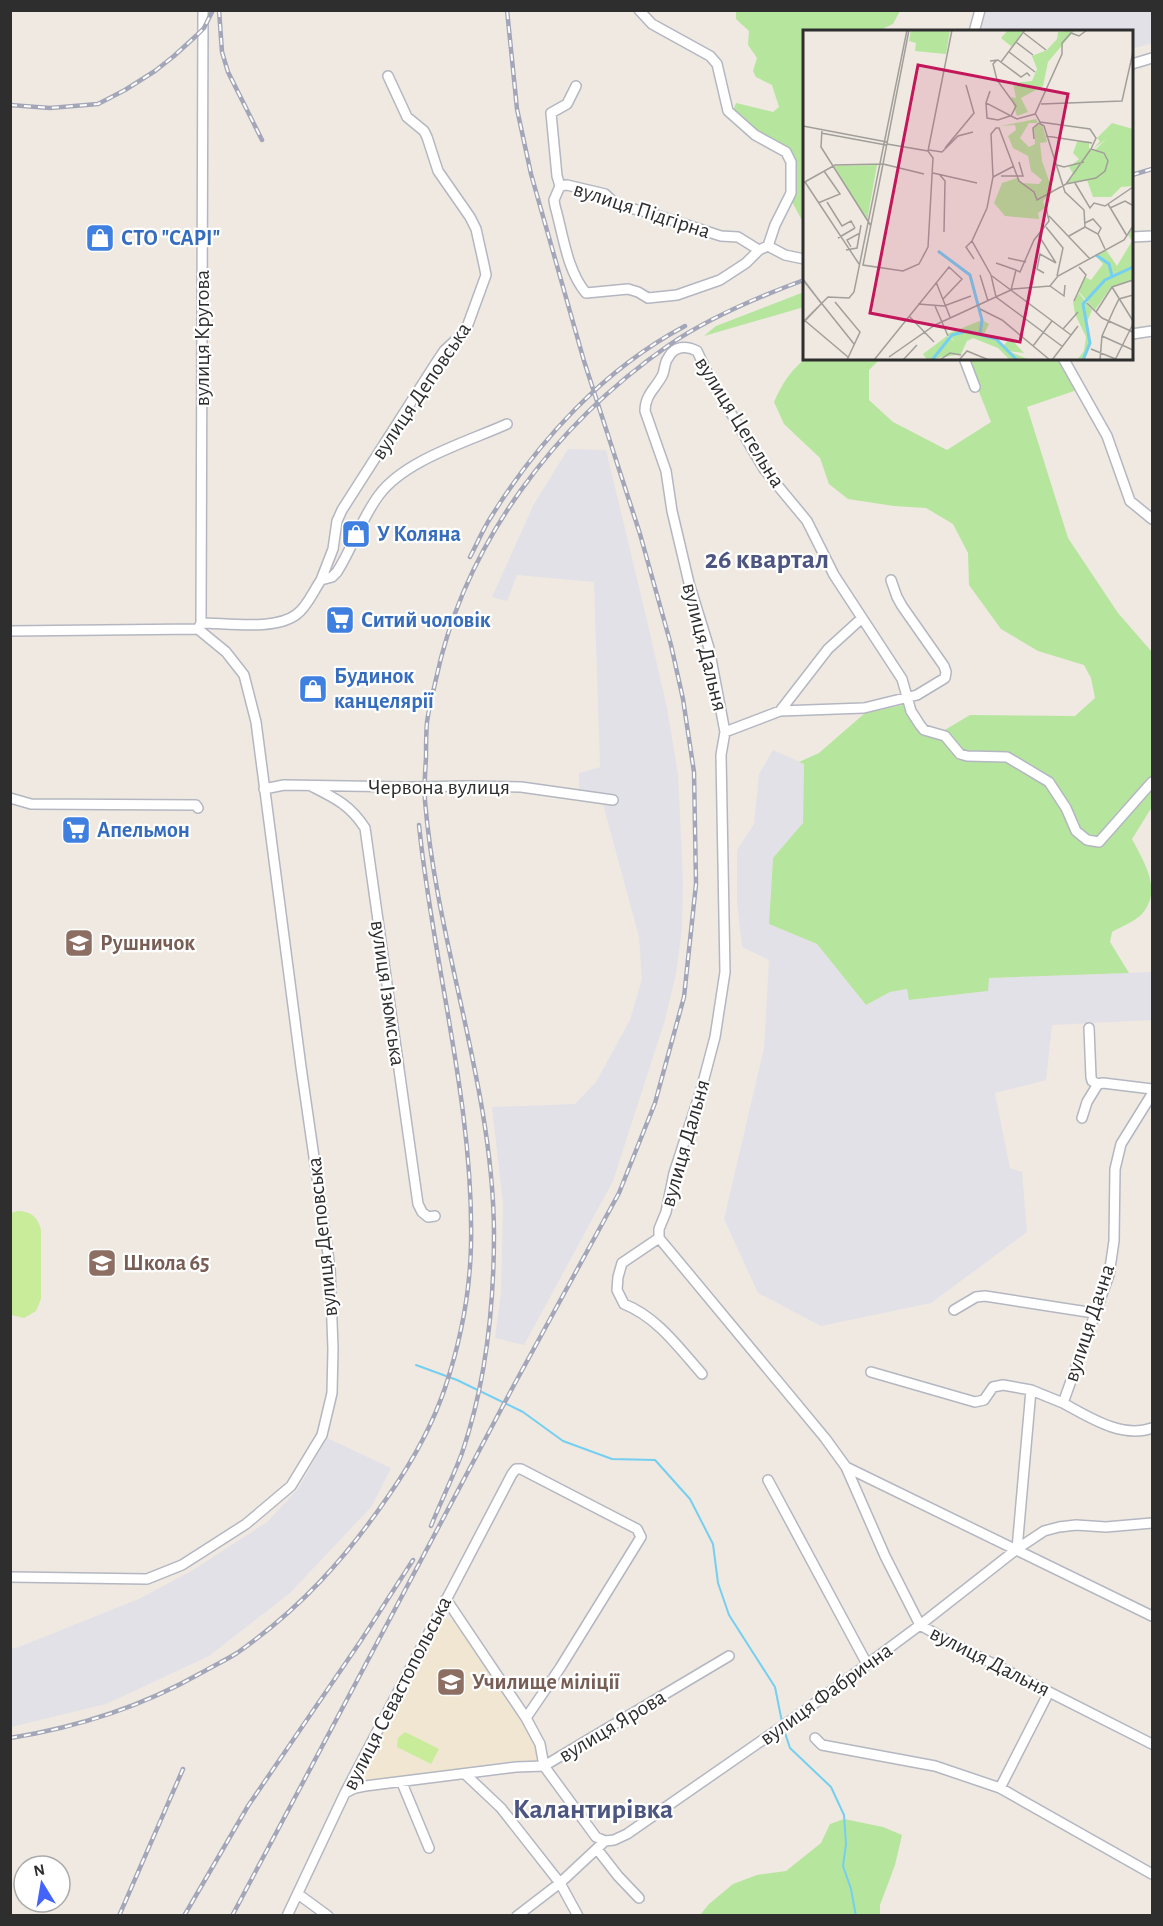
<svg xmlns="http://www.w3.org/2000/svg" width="1163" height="1926" viewBox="0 0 1163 1926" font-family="'Alegreya Sans',sans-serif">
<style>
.industrial{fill:#e3e1e8}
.education{fill:#f0e6d1}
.green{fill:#b6e59e}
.pitch{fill:#c9ec9a}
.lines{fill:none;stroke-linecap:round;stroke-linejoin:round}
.stream{stroke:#75cff0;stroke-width:2}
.minor-casing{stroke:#b4b7c1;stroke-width:12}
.minor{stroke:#fff;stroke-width:9}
.rail-casing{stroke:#a3a6b8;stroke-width:4.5}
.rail{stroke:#fff;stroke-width:2;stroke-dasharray:7;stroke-linecap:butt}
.minor-bridge-casing{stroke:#b4b7c1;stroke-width:12;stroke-linecap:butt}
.minor-bridge{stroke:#fff;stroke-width:9}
.labels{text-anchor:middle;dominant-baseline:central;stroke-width:4.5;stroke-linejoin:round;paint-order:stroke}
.street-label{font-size:22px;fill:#2e2e2e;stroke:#fff}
.shop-label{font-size:22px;font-weight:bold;fill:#366cbe;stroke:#fff;text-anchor:start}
.education-label{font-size:22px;font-weight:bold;fill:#785e54;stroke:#fff;text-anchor:start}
.district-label{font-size:28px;font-weight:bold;fill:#4d5680;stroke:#fff}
.inset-river{fill:none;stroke:#75cff0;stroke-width:3}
.inset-road{fill:none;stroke:#a29e99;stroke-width:1.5}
.view{fill:#c2185b;fill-opacity:0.15;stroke:#c2185b;stroke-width:3}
.inset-edge{fill:none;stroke:#2e2e2e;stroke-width:3}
</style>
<rect width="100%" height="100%" fill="#efe9e1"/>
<!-- industrial -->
<path class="industrial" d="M985,11H1152V43L1132,49V32L979,31Z
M568,449L606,450L646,616L667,708L678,774L683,881L682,929L676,974L665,1020L613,1181L524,1345L495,1338L501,1293L503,1204L492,1107L575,1104L596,1082L630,1020L642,979L639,937L603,804L596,795L579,792V773L600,767L594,582L517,575L507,601L492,597L534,504Z
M773,750L804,764L803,823L773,858L769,924L817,944L866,1005L890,992L907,989L910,1000L987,991L988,978L1152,972V1020L1052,1025L1046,1080L995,1093L1010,1168L1022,1172L1027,1232L931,1303L821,1326L758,1293L724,1219L764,1048L769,960L742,947L737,903V850L754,824L759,774Z
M327,1438L391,1468L372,1506L290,1593L209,1656L106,1704L11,1727V1649L19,1647L141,1598L193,1570L267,1522L298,1489Z"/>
<!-- education -->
<path class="education" d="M446,1618L454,1621L535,1742L537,1760L365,1782L357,1778L439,1620Z"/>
<!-- green -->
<path class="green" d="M736,11H900L893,24L878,31L804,32V224L791,200L793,162L733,111L736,103L773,112L779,107L772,85L756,77L753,71L757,58L748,45L749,31L736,19Z
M804,292V307L704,336L716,326Z
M805,359H880L869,370V400L893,422L947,450L991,422L966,359H1059L1077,390L1027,407L1068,538L1118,613L1152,652V807L1132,839C1145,864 1163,891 1141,915C1133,922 1121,927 1112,932L1110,942L1129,973L989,978L988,991L909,1000L907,989L890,992L866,1005L817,944L769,924L773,858L803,823L804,764L799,762L819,753L865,713L903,705L920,730L938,740L943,731L970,715L1075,716L1095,698L1091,678L1084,665L1038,651L1001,629L969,585L968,553L953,524L926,508L894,506L848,499L829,484L820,458L784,424L774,402C782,384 790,371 805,359Z
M844,1819L883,1827L902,1835L895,1865L880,1905V1915H700L709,1904L733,1884L757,1875L786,1871L821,1843L830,1824Z"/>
<!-- pitch -->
<path class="pitch" d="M17,1211C31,1211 38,1217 41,1230V1299L36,1311L24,1318L11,1315V1213Z
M405,1732L439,1749L431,1764L397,1747L398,1738Z"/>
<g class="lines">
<!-- stream -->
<path class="stream" d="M416,1365L457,1380L523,1412L563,1441L612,1459L655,1460L690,1499L713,1544L718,1583L729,1615L775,1687L782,1722
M784,1730L790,1748L831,1787L844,1815L846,1844L843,1866L851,1889L856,1916"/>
<!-- minor casing -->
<g class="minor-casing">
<path id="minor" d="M974,32L980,10
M1132,64L1152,58
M576,86L567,104L551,113L557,176L560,186L567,185L605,194L617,205L650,213L721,236L738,237L759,250L768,246L775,225L791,193V162L786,152L755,135L728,111L717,64L710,56L652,24L639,10
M560,186L554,200L555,206C563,234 567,271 586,293L628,289L638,292L648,298L677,295L720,280L746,263L759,250
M1132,237L1152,236
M768,246L785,255L804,259
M1132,334L1152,331
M964,358L975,387
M1063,358L1107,436L1130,501L1152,519
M321,580L333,549L337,521L342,510L436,363L444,351L460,336L467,327L486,275L484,265L476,229L470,217L438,171L427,137L424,131L407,117L388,76
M201,623C227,623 276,631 297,614C307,607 314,590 321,580L332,577L337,572C353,547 361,519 379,495C405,460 467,442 507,424
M198,629L201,623L203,10
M10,631L198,629L226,652L244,675L256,722L301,1067L330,1268L333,1349L332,1393L322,1435L291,1486L246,1524L182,1565L147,1579L10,1577
M780,711L864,708L917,695L945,678L946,672L944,666L902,606L897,597L891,580
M725,732L780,711L828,649L862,618
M1152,782L1099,842L1087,840L1076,831L1066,808L1049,782L1007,757L967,756L960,754L945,736L924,730L920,725L911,711L902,679L834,575L807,521L764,469L709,376L697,351C686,345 674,346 668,358C664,363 665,371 662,376C655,389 645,395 645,411L666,471L672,511L689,583L709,648L725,732L721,755L725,972L715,1037L701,1090L674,1173L666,1212L659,1229V1238L825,1438L846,1467L885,1556L920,1625L954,1644L1152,1744
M311,786C335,798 350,805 365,828L418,1204L422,1212L428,1217L435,1216
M469,786L521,787L613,800
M264,789L284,785L408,787
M10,798L31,804L196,805L198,808
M1089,1028L1091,1077L1092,1081L1098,1084
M1082,1118L1087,1102L1098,1084L1103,1083L1152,1089
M659,1238L622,1263L618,1277L617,1290L624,1304C657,1317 679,1348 702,1374
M954,1310L976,1297L985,1296L1094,1313
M871,1372L975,1402L984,1400L993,1387L1003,1385L1031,1390
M1063,1403C1089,1417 1122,1439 1152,1428
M846,1467L1152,1616
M768,1480L867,1664
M1017,1549L1031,1390L1063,1403L1109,1275L1114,1241L1115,1169L1121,1144L1152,1094
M446,1599L526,1718L540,1744L544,1766L596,1837L605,1841
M815,1738L822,1745L935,1766L1000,1788L1152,1874
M465,1774L501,1808L560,1883L578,1916
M402,1783L429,1848
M1000,1788L1049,1692
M345,1793L355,1788L365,1786L516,1767L544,1766L729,1656
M597,1849L618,1876L639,1898
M298,1894L328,1916
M287,1916L345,1793L512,1474L516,1469H521L637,1529L641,1537L560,1668L526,1718
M517,1916L560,1883L605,1841L614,1840L627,1834L803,1712L920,1625L1017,1549L1044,1531L1059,1527L1076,1525L1106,1527L1152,1523"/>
</g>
<!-- minor -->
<use href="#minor" class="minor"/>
<!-- rail casing -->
<g class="rail-casing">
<path id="rail" d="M219,10L222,52L228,72L262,140
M10,105L50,108L98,104L125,90L155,71L174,56L197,35L204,28L213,10
M1132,175L1152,169
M470,557C477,544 483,529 491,517C539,440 604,369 685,326
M431,1526C441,1501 453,1477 462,1453C486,1383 494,1306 494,1233C493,1086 437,946 425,801C424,786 425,772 426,758C426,746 426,733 427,722C429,707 433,693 436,679C465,543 555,424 669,345C710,317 758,297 804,280
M10,1738C79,1727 141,1707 201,1673C213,1666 226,1660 237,1653C300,1609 346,1558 389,1495C412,1462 432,1426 445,1388C460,1343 470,1293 471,1245C474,1104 433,965 419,825
M119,1916L183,1769
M184,1916L248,1806L360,1642L413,1560
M232,1916L514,1385L619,1193L655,1103L684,997L696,884L694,772L683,699L671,645L640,534L584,361L531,174L517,109L507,10"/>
</g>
<!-- rail -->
<use href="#rail" class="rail"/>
<!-- minor-bridge casing -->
<g class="minor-bridge-casing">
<path id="minor-bridge" d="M408,787L469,786"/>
</g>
<!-- minor-bridge -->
<use href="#minor-bridge" class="minor-bridge"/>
</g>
<!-- icons -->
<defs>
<g id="shop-square" transform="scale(1.5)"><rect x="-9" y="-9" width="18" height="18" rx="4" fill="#3f7fe0" stroke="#fff"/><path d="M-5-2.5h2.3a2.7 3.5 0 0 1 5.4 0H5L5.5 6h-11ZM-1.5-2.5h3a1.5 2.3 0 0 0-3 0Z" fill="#fff"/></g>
<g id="supermarket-square" transform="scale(1.5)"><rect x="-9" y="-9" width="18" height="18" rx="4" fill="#3f7fe0" stroke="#fff"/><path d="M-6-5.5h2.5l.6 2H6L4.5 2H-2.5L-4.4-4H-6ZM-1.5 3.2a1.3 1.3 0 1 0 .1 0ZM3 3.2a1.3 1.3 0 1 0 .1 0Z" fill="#fff"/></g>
<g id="school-square" transform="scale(1.5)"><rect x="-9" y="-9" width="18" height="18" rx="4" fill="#8d6e63" stroke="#fff"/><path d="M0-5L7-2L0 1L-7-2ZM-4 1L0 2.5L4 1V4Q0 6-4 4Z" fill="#fff"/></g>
<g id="university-square" transform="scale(1.5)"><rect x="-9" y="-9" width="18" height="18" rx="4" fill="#8d6e63" stroke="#fff"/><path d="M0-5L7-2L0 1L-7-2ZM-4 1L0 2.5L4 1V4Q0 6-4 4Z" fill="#fff"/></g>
</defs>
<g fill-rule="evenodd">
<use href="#shop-square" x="100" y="238"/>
<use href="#shop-square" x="356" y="534"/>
<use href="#supermarket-square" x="340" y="620"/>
<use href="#shop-square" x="313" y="689"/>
<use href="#supermarket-square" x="76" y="830"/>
<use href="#school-square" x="79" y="943"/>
<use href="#school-square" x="102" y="1263"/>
<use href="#university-square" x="451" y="1682"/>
</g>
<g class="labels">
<!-- street labels -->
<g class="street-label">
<text transform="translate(642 210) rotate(18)">вулиця Підгірна</text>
<text transform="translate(202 338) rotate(-90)">вулиця Кругова</text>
<text transform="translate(421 391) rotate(-56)">вулиця Деповська</text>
<text transform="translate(740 422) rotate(58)">вулиця Цегельна</text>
<text transform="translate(705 647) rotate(76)">вулиця Дальня</text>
<text x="439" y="787">Червона вулиця</text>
<text transform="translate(388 993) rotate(82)">вулиця Ізюмська</text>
<text transform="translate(685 1143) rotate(-74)">вулиця Дальня</text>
<text transform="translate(322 1237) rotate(-96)">вулиця Деповська</text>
<text transform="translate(1089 1323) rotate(-72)">вулиця Дачна</text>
<text transform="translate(990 1661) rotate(27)">вулиця Дальня</text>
<text transform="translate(397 1693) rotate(-63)">вулиця Севастопольська</text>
<text transform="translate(826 1694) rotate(-36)">вулиця Фабрична</text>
<text transform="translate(612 1726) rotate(-31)">вулиця Ярова</text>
</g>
<!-- shop labels -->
<g class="shop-label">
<text x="121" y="238">СТО "CAPI"</text>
<text x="377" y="534">У Коляна</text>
<text x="361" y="620">Ситий чоловік</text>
<text x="334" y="676">Будинок<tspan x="334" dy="25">канцелярії</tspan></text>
<text x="97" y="830">Апельмон</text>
</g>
<!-- education labels -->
<g class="education-label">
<text x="100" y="943">Рушничок</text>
<text x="123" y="1263">Школа 65</text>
<text x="472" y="1682">Училище міліції</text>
</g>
<!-- district labels -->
<g class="district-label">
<text x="767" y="560">26 квартал</text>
<text x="593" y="1810">Калантирівка</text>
</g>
</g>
<!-- overview -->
<g transform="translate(803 30)">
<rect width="330" height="330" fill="#efe9e1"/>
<path d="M108,0H147L143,24L112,21L113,13L106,11ZM205,0H221L209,17L198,8ZM272,0L245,32L240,56L218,68L225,82L214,86L208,67L213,68L210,53L229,51L234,39L229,26L244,20L254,9L255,2ZM233,89L235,93H226L217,108L226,117L232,114L231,98L236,94L240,97L244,112L237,113L239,131L250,162L240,171L242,178L235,183L236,189L202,186L191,173L199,153L214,148L218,153L236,154L239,150L228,141L225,126L210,118L205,106L213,100L212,95L198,96ZM309,93L330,99V156L318,157L308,167H290L284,150L263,154L271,145L266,137L276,129L270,123L274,112L286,111V118L291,121L303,109L290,119L297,111L294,108ZM74,135L64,191L31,136ZM330,197V250L308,257L292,280L276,262L282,247L288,250L300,234L292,225L303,220L314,236L329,211L325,205ZM276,263L289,280L284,292L287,315L282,330H274L281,321L283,307L272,284L270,272ZM179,290L186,294L181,304L201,315L207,308L221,323L205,321L227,330H207L195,318L170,308L164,311L158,324L124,330L120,324L144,306L153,312L144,304Z" fill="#b6e59e"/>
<path class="inset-river" d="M135,221L167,245L179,290L177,304M293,225L306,234L309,246M129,330L149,305L164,301L193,309L214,330M280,330L287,313L280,274L302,250L330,237"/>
<path class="inset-road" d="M221,3L243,20M213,12L230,25M206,22L232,42M187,31L195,30L218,47L224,43L227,46M198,32L222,0M187,61L183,73L208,86L213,76L194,50L190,34L194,30M183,73L184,88L195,90L207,86M238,74L319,71L330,22M232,83L237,92L287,99L293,108L288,119L301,123L305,131L302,141L293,148L263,154L234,170L231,162L216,151L196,98H193L188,104L190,147L184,178L169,211L188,245L193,267L260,317M208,86L214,89L232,84L259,24V13L268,3L276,6L284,0M236,93L241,96L262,162L281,180L282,197L295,204L302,219M0,96L84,112M19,99L18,117L68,196M18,103L83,115M243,106L289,113M231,109L230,98L236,93M84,114L125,121L130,128L125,217L116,234L100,241L60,235L80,134L121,144M142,118L171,83L163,55M126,120L139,122L155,106L170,102M125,121L149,0M254,135L261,137L281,132M130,143L174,153M136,144L142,151L141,202M198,146H220L216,132M190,147L211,136M2,152L56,234M0,153L32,135L80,134L106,0M272,153L287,178L291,173L302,176L330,157M263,154L288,119M24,172L39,196L48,191L52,198M15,173L37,164L21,141M305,174L324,206M307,178L322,171L329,175M246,186L287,229M282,193L290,189L298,198L295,204M243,197L260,218L254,246M236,206L253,233M266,206L282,197M35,208L52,198M169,211L163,217L171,229M48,217L44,210L57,203M43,220L54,218L58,195M205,228L223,232M193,233L213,240M241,243L234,239L237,224L253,233M177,245L185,271M189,246L268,305M0,249L18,273M0,250L51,314M133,252L147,287M247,256L261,266L262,255M309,257L330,291M208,260L213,240L217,242L231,210L246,191L243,177M271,271L283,245L276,237M32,272L57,302L44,330M284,273L299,288L330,302M115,274L141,276L168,266M132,276L145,306M177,279L199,290L247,330M293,282L309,257L330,250M106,286L131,312M0,289L45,327M0,292L25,267L46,268L51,262L104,0M0,293L19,273M260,299L275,282M299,306L330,320M230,316L249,291M288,319L315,330M86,327L132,295L210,259L247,256L255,246L321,210L330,196M71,330L146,237L159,249L140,269M100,330L114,315M137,330L147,323L158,325M156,330L164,321L186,330M249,330L275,296M297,330L299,306L311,279L316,269L330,265M312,330L330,294"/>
<path class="view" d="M115,35L265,64L217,312L67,283Z"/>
<rect width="330" height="330" class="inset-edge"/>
</g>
<!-- border -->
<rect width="1163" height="1926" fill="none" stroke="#2e2e2e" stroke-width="24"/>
<!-- north arrow -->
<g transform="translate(42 1884) rotate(349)"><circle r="28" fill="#ffffff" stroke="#ababab" stroke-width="1.5"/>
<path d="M0-4.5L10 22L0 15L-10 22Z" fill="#4264fb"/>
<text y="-9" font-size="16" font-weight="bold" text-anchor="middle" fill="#2e2e2e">N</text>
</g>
</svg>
